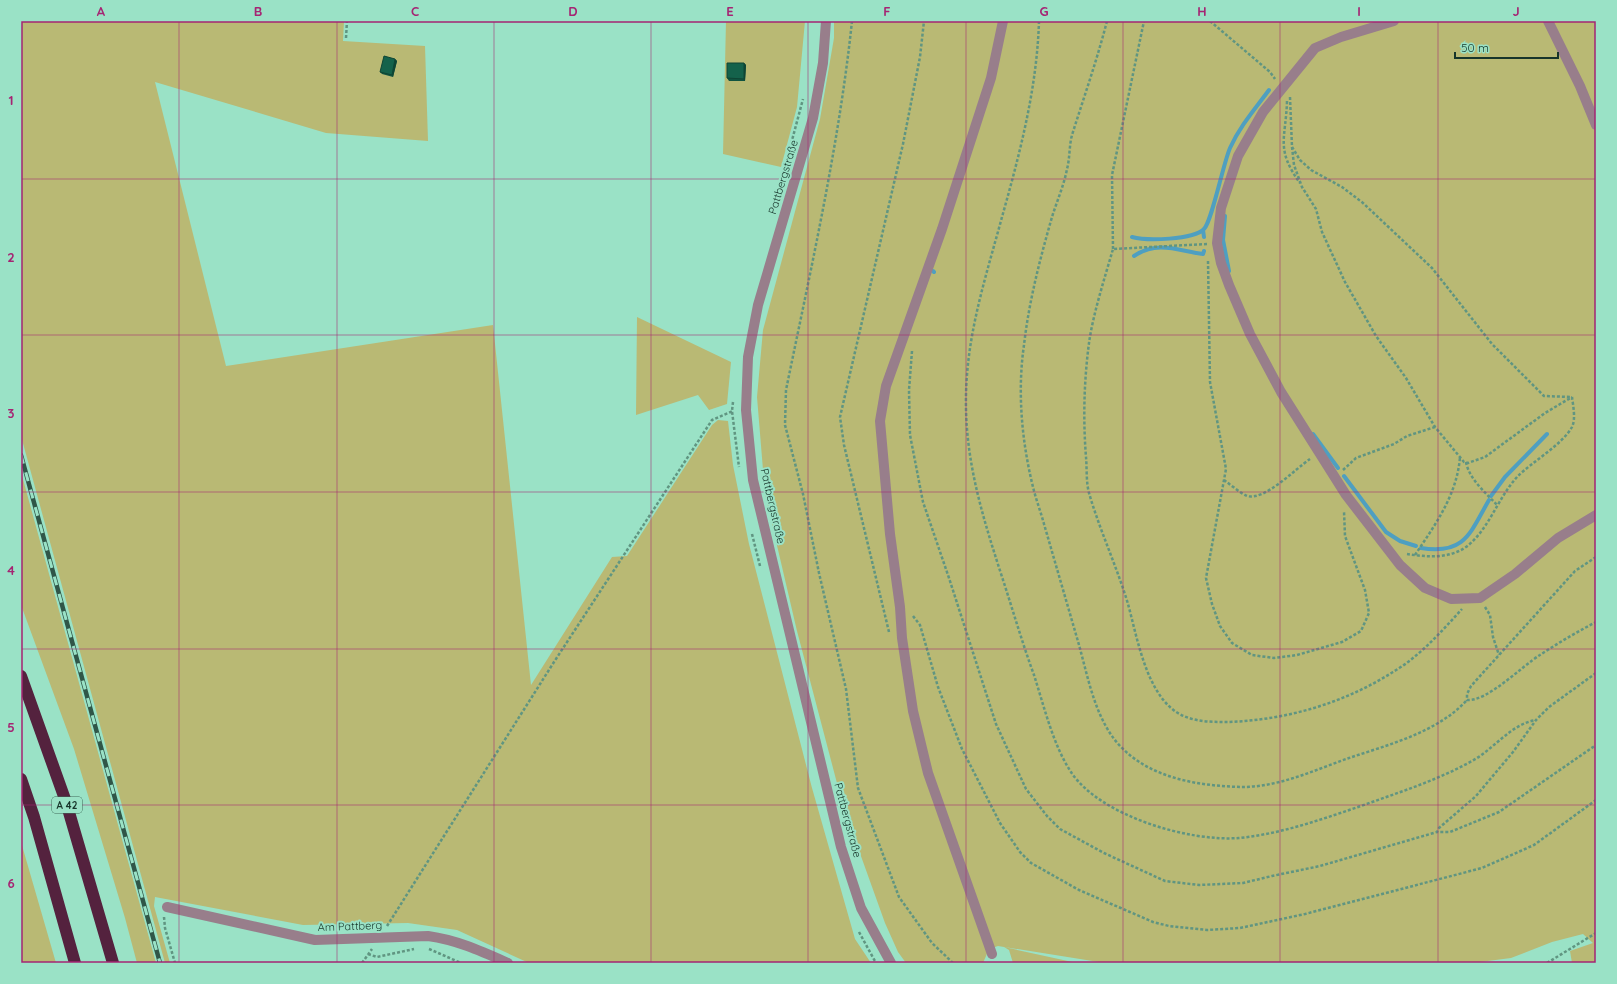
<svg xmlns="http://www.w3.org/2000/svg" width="1617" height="984" viewBox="0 0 1617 984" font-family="Quicksand,sans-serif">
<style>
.green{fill:#b9b974}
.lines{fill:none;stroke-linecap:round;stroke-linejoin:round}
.stream{stroke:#4e9fc1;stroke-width:4}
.path{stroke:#609581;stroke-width:2.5;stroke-dasharray:3 2;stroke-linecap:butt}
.minor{stroke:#987e8b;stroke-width:10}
.highway{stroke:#54223e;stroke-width:12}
.rail-casing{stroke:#305648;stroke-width:4.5}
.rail{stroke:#9ae2c6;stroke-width:3;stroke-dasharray:9;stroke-linecap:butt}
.wall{fill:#115440}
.shaded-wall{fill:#0e4534}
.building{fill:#14624b;stroke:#0e4534}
.grid{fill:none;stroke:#a52473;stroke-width:1;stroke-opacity:0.55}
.labels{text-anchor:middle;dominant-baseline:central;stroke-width:4;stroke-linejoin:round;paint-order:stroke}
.shield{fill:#9ae2c6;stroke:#3e6959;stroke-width:1}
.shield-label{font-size:10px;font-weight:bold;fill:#17352a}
.street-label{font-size:11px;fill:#17352a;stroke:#9ae2c6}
.neatline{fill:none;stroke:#a52473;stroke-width:1.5}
.grid-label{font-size:13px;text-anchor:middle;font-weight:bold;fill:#a52473}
</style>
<rect width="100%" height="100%" fill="#9ae2c6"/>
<!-- green -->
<path class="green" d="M21,21H344L343,41L425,46L428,141L326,133L155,82L226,366L493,325L531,685L612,557L627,556L712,425L718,420L728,421L733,465L749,544L812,788L855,939L871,963H529L457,930L408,923L303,925L155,897L154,906L170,963H165L21,436Z
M726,21H805L797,107L781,167L723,154Z
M834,21H1596V962L1572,963L1570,951L1593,943L1583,934L1552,942L1511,958L1472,963H1105L998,946L989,949L983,963H906L898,952L885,923L843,806L797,631L765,494L757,397L763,330L820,119L834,38Z
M637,317L731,362L727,404L709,410L698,395L636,415Z
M21,472L156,963H137L125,918L74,749L21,605Z
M21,842L56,963H21Z
M1004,947L1077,963H1013L1009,950Z"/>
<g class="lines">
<!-- stream -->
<path class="stream" d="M1225,216L1223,240L1229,271
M1203,230L1204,237
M1132,237C1147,241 1193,240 1204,229C1212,221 1223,164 1230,148C1240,126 1255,109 1269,90
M1134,256C1158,240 1179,251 1203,254L1204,251
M933,271L934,272
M1313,434L1338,468
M1344,476L1386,532L1400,541L1416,546
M1491,496L1505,477L1547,434
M1421,548C1465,555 1470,533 1489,500"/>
<!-- path -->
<path class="path" d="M852,21C839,145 811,268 786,390L785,425L803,494L819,573L846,689L858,788L899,897L932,943L953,963
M1039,21C1037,88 1020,153 1002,217C988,269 971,321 967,375C961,450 981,512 1004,583C1014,614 1023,645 1034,675C1044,706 1053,745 1071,772C1100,816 1189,842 1239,838C1280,834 1320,820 1358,807C1397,793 1436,781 1472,761C1494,749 1511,724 1536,720
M1107,21C1097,60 1084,97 1072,135C1069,146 1070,158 1067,169C1064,185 1057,201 1052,217C1040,259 1029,301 1024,345C1017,393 1022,444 1034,491C1037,502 1041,513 1044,524C1055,562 1066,600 1077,638C1088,675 1094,719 1121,747C1152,779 1200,786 1242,787C1278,787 1313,771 1346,759C1387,745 1437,733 1467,700
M1210,21L1270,72L1275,79
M346,38L347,21
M1290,97L1292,147L1300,160L1311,170L1342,187L1363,203L1432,268L1492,344L1544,396L1572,397
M1287,101C1286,138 1275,149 1300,183
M1292,147L1294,165L1302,187L1316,209L1322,232L1345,282L1376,336L1406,378L1435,427L1464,462L1468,463L1485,457L1545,413L1572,397
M786,163L803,99
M1207,244L1113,249C1105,277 1093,314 1089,343C1084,381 1083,419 1086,457C1087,468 1086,482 1089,493C1100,531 1117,567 1128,604C1137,637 1145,685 1171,708C1187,722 1208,722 1228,722C1287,720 1344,703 1393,672C1420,656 1441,632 1462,609
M1113,249L1112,175L1144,21
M1208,261L1210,382L1226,469L1206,578L1212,604L1220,626L1232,643L1252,655L1274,658L1297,655L1342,642L1361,631L1369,613L1365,590L1345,536L1344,511
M912,351L909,390L910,435L923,502L949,578L996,724L1026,789L1047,816L1060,829L1104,853L1165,881L1199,885L1243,883L1272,876L1320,866L1437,832
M733,402L732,411L739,467
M1466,462C1469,479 1486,493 1497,505
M1343,470L1356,458L1394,444L1407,436L1435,427
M1224,480C1231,485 1240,493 1247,496C1265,501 1295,469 1310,459
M752,534L760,566
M1407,554C1426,557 1449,559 1466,547C1489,530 1498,497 1518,476C1532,462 1563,444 1572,427C1576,419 1573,405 1572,397
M1415,555C1435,525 1457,495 1460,457
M1596,557L1575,571L1471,686L1467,694V700C1487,702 1522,666 1540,655C1558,643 1577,632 1596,622
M1485,607L1490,615L1493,637L1499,655
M913,616L920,625L938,687L962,749L1000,823L1020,852L1031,863L1079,890L1153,922L1169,926L1207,930L1240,928L1305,914L1482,868L1534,845L1596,800
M889,632L844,445L840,417L903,144L920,57L924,21
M1596,673L1549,707L1536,720L1513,752L1476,796L1439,828L1437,832H1450L1499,812L1596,745
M164,917L165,928L175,963
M387,926L554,662L712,420L733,411
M859,932L876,963
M429,949L461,963
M368,954L377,957L414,949
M362,963L372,949
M1547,963L1596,933"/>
<!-- minor -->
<path class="minor" d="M826,21L823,63L813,118L758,305L748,357L746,410L753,480L841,847L861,908L891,963
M1394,21L1341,37L1315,48L1263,112L1238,156L1221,208L1217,243L1221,263L1229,285L1250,334L1281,392L1346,495L1400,565L1425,588L1451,599L1480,598L1515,574L1558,538L1596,515
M1548,21L1580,86L1596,125
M167,907L315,940L428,936C457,940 481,951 508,963
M992,954L928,773L913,711L902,638L900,607L890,534L880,421L886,386L942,229L991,78L1003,21"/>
<!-- highway -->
<path class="highway" d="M21,676L66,802L113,963
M21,779L34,817L75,963"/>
<!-- rail casing -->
<g class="rail-casing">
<path id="rail" d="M21,455L160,963"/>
</g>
<!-- rail -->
<use href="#rail" class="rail"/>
</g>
<!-- wall -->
<path class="wall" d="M395,59L397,61L393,77L382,74L380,72Z
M744,63L746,65L745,81H729L727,78Z"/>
<!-- shaded-wall -->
<path class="shaded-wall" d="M395,59L397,61L393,77L392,75Z
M744,63L746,65L745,81L744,79Z"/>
<!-- building -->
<path class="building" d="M384,56L395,59L392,75L380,72Z
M727,63H744V79L727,78Z"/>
<!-- grid -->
<path class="grid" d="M179,21V963M337,21V963M494,21V963M651,21V963M808,21V963M966,21V963M1123,21V963M1280,21V963M1438,21V963M21,179H1596M21,335H1596M21,492H1596M21,649H1596M21,805H1596"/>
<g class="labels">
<!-- shield labels -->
<rect class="shield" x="52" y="797" width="30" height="16" rx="3"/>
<g class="shield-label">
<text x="67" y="805">A 42</text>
</g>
<!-- street labels -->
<g class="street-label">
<text transform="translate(783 177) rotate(-73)">Pattbergstraße</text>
<text transform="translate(773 506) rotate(77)">Pattbergstraße</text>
<text transform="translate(848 820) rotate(75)">Pattbergstraße</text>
<text transform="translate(350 926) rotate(-2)">Am Pattberg</text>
</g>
</g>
<!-- border -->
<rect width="1617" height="984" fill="none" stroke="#9ae2c6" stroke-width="44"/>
<!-- scale -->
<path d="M1455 52v6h103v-6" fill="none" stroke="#17352a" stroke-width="2"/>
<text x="1461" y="52" font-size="12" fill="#17352a" stroke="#9ae2c6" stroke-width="3" paint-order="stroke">50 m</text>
<rect x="22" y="22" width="1573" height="940" class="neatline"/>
<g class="grid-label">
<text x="101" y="16">A</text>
<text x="258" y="16">B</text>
<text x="415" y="16">C</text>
<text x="573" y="16">D</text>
<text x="730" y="16">E</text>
<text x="887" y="16">F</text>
<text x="1044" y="16">G</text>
<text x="1202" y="16">H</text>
<text x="1359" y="16">I</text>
<text x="1516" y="16">J</text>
<text x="11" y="105">1</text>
<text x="11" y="262">2</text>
<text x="11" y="418">3</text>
<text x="11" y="575">4</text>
<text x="11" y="732">5</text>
<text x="11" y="888">6</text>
</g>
</svg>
